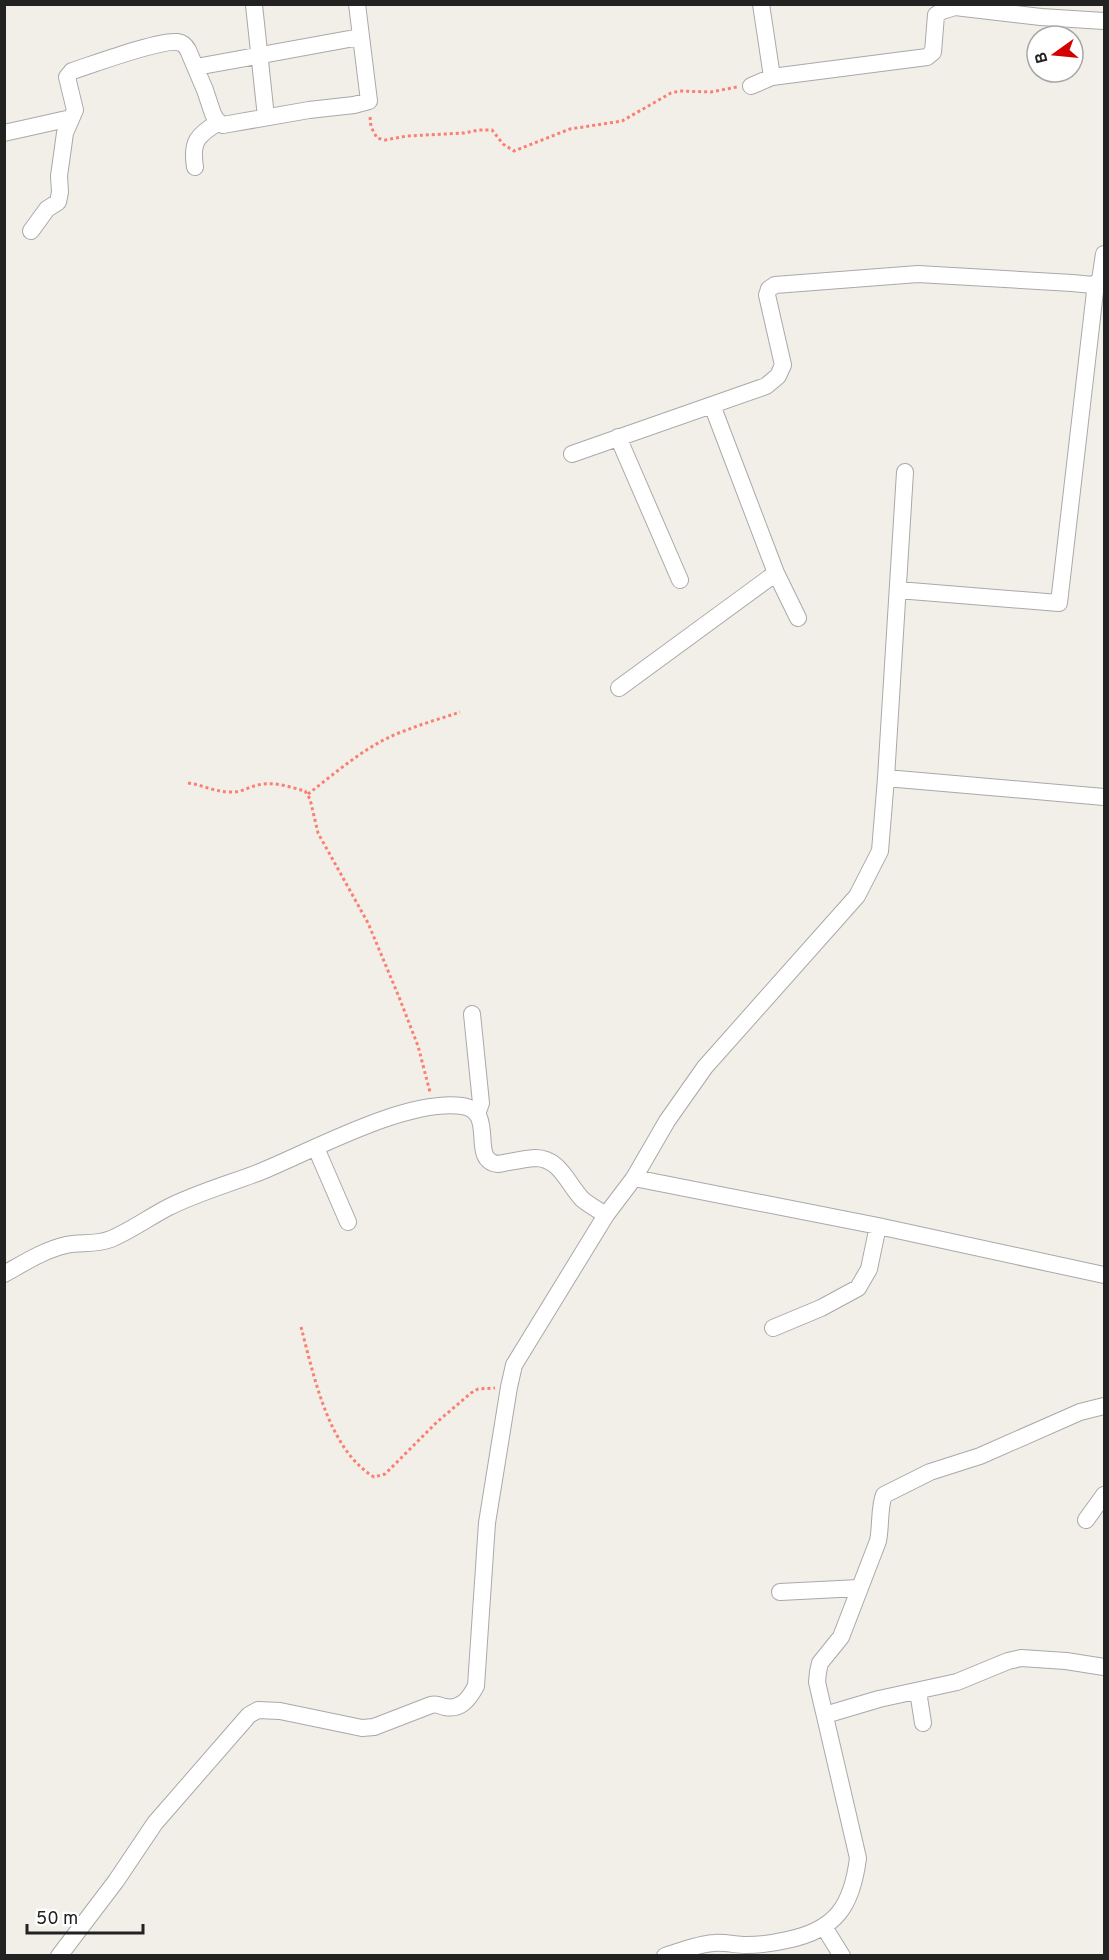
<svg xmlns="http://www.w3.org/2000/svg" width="1109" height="1960" viewBox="0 0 1109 1960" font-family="Overpass,sans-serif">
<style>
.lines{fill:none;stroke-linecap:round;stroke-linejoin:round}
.minor-casing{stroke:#a9a9a9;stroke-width:18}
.path{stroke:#fa8072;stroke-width:3;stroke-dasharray:3 3;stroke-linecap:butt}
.minor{stroke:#fff;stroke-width:16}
</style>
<rect width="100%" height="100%" fill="#f2efe9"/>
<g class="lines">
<!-- minor casing -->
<g class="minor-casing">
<path id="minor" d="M761,4L772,77
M254,5L266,117
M196,67L360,37
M751,86L772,77L927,57L933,52L936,15L942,11L955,7L1041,17L1104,21
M4,133L71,118
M195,167C191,142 197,135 219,122
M31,231L47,209L58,202L60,192L59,176L65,133L75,110L67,77L72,71C94,64 158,40 177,42C183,43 185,45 188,50L205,90L213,114L217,121L223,125L309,110L354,105L369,101L357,4
M712,405L776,573L798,618
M618,437L680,580
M572,454L766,386L778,376L783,365L767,295L769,289L775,285L918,274L1072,283L1093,285L1100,280L1104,254
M898,590L1059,603L1096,283
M619,688L776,573
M886,778L1104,797
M472,1014L481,1103L477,1114
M316,1148L348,1222
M634,1178L878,1226L1104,1275
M4,1274C24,1263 44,1250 66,1245C81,1242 96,1245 111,1239C130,1231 148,1218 167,1208C196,1193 229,1184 260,1172C314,1150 405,1099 462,1106C498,1111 468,1161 498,1164C510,1162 523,1159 535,1158C560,1158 567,1183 582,1199C589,1205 598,1210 606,1215
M773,1328L821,1308L858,1288L869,1269L878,1226
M1086,1520L1104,1495
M780,1592L859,1588
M918,1691L923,1723
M825,1715L879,1699L957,1682L1008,1661L1021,1658L1066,1661L1104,1667
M824,1927L842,1956
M59,1956L116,1881L155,1823L249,1715L258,1710L280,1711L362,1728L374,1727L431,1705C438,1703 439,1706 445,1707C461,1710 469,1699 476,1686L487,1523L509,1387L514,1365L606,1215L634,1178L667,1121L705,1067L857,896L880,851L886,778L905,472
M665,1956C681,1951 698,1944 714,1943C725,1942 736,1945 746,1945C760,1945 774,1943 787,1940C836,1930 852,1906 858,1858L820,1695L817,1682L818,1672L820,1663L841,1637L878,1541C881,1527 879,1507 884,1495L930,1472L980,1456L1080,1412L1104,1406"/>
</g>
<!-- path -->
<path class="path" d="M370,117L371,127L377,138L385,140L407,136L464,133L479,130H492L503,144L514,151L570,129L622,121L671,93L680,91L711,92L737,87
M188,783C203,785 215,792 230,792C241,793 248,787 258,785C273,781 290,787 305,791L310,799L318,833L368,923L399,997L418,1046L430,1092
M308,794C338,771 370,742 407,730C424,723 443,718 460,712
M301,1327C314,1376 328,1449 374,1477L385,1474L437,1422L471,1393L478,1389L495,1388"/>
<!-- minor -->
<use href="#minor" class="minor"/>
</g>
<!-- border -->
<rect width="1109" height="1960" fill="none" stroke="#222222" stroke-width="12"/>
<!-- north arrow -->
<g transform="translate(1055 54) rotate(255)"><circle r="28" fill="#ffffff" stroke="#a7a7a7" stroke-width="1.5"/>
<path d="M0-4.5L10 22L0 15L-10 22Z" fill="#d40000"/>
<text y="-9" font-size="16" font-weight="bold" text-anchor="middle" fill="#222222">B</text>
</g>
<!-- scale -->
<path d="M27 1924v9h116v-9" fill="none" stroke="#222222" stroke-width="3"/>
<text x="36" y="1924" font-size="18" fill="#222222" stroke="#ffffff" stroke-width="4.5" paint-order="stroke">50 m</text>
</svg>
